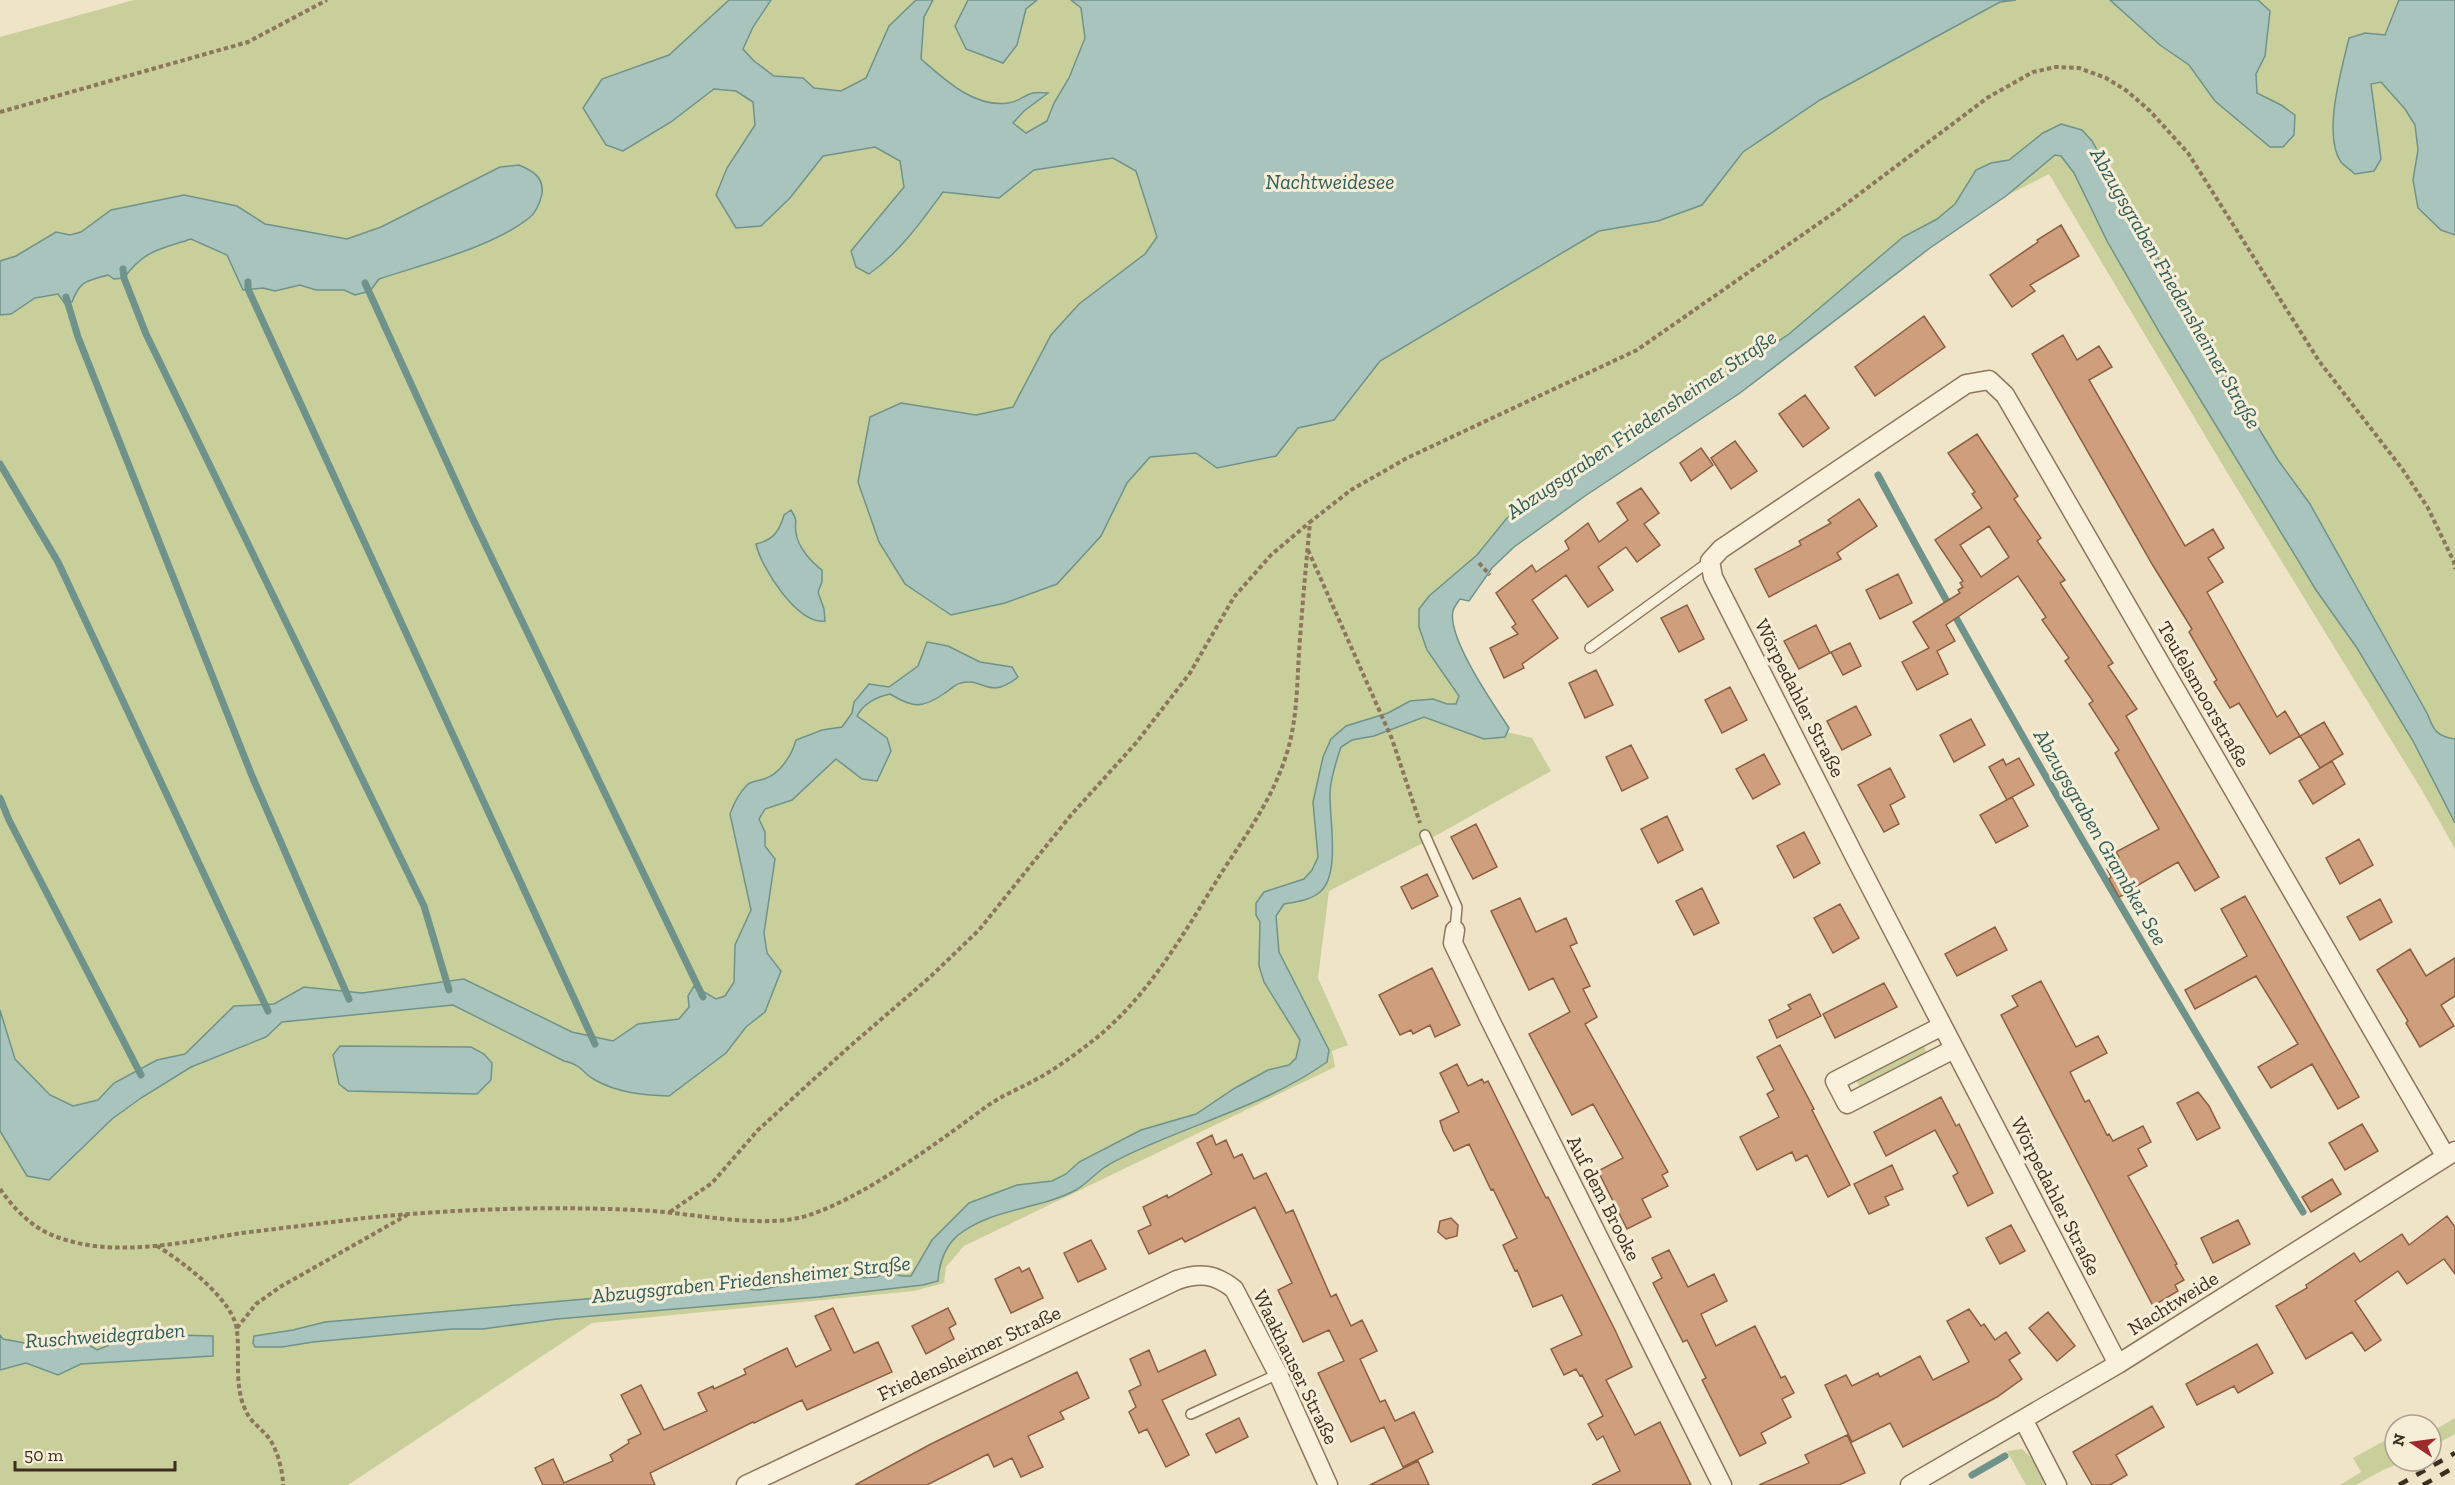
<svg xmlns="http://www.w3.org/2000/svg" width="2455" height="1485" viewBox="0 0 2455 1485" font-family="'Zilla Slab',serif">
<style>
.green{fill:#c9cf9b}
.water{fill:#a9c4bc;stroke:#6f938a;stroke-width:1.5}
.lines{fill:none;stroke-linecap:round;stroke-linejoin:round}
.stream{stroke:#6f938a;stroke-width:7}
.building{fill:#cf9f7d;stroke:#8d5f41;stroke-width:1.5;fill-rule:evenodd}
.lane-casing{stroke:#8d765c;stroke-width:12}
.street-casing{stroke:#8d765c;stroke-width:21}
.path{stroke:#8d765c;stroke-width:4;stroke-dasharray:4.5 3;stroke-linecap:butt}
.lane{stroke:#faf1dc;stroke-width:9}
.street{stroke:#faf1dc;stroke-width:18}
.rail{stroke:#3d2e20;stroke-width:4.5;stroke-dasharray:10 10;stroke-linecap:butt}
.labels{text-anchor:middle;dominant-baseline:central;stroke-width:6;stroke-linejoin:round;paint-order:stroke}
.street-label{font-size:20px;fill:#3d2e20;stroke:#f7eed8}
.water-label{font-size:21px;font-style:italic;fill:#2f5d5a;stroke:#f7eed8}
</style>
<rect width="100%" height="100%" fill="#f0e4c8"/>
<!-- green -->
<path class="green" d="M134,0H2455V849L2423,792L2225,469L2049,174L2006,196L1930,248L1740,393L1585,496L1514,547L1492,568L1469,601L1460,599C1458,602 1454,607 1453,611C1447,638 1494,705 1509,728L1507,732L1532,738L1551,771L1421,844L1329,891L1318,978L1348,1045L1332,1051L1335,1067L964,1246L946,1267L944,1283L914,1291L592,1323L348,1485H0V37Z
M1924,1046L1927,1054L1860,1088L1856,1080Z
M2455,1418V1434L2431,1447V1432Z
M2395,1435V1461H2406L2383,1470L2356,1485H2340L2361,1472L2353,1458Z
M2022,1449L2037,1463L2048,1485H2026L2007,1451Z"/>
<!-- water -->
<path class="water" d="M729,0H771L753,27L743,49L754,61L774,76L803,78L814,88L841,91L866,78L889,26L916,0H933L924,17L921,59C944,79 974,108 1008,103C1027,100 1023,90 1048,93L1024,111L1013,123L1026,133L1047,121L1054,103L1069,78L1085,38L1081,8L1071,0H2016L2000,2L1820,100L1743,152L1702,205L1658,221L1599,231L1380,361L1334,420L1298,428L1276,456L1217,468L1196,453L1150,457L1127,483L1101,536L1057,584L1005,603L951,615L905,584L879,542L858,482L870,417L901,403L976,415L1013,407L1051,335L1079,304L1145,254L1157,237L1136,171L1113,158L1034,170L999,198L943,192C921,222 899,253 869,274L856,267L851,251L904,187L900,161L875,147L823,156L790,198L761,226L736,228L716,195L727,168L755,125L753,102L736,91L714,89L671,122L623,151L606,145L583,108L602,79L669,55Z
M968,0H1037L1026,9L1017,45L1003,63L966,49L955,26Z
M2110,0H2258L2270,11L2265,56L2256,74L2257,93L2281,105L2295,115L2294,135L2283,147H2270L2215,101L2189,65L2160,45Z
M2399,0H2455V235L2441,230L2418,208L2413,180L2418,150L2415,125L2405,109L2381,82L2371,84L2381,159L2374,171L2355,174C2351,170 2344,166 2341,162C2322,135 2342,68 2349,38L2365,33L2385,35Z
M2061,124L2082,130L2092,141L2166,272L2177,284L2212,352L2278,460L2310,504L2428,715C2433,730 2438,737 2455,739V823L2413,741L2357,648L2316,590L2161,335L2107,241L2074,173L2061,156L2055,155L2006,196L1930,248L1740,393L1585,496L1514,547L1492,568L1469,601L1460,599C1458,602 1454,607 1453,611C1447,638 1494,705 1509,728L1505,737L1484,739L1424,717L1374,736L1352,740L1341,747C1336,762 1331,776 1330,792C1329,818 1341,874 1320,892C1311,900 1295,902 1284,904L1276,916L1279,952L1329,1050L1327,1062C1275,1099 1212,1118 1154,1143C1138,1150 1119,1158 1105,1167C1095,1174 1086,1184 1076,1190C1038,1210 991,1208 957,1236C944,1248 939,1264 938,1281L923,1285L819,1297L557,1319L483,1329H452L313,1342L282,1347H255L253,1343L254,1336L293,1330L325,1322L597,1298L662,1297L734,1288L759,1290L808,1280L877,1277L886,1271L902,1276H911L932,1240L969,1203L1017,1185L1052,1181L1066,1174L1079,1162L1141,1130L1196,1114L1235,1088L1268,1070L1289,1065L1296,1058L1300,1040L1264,982L1259,966L1260,922L1256,915V903L1264,892L1304,879L1312,870L1318,857L1313,802L1323,757L1331,739L1346,726L1388,713L1410,701L1433,699L1447,704H1456L1459,696L1427,650L1419,627V609L1429,596L1477,555L1507,518L1548,490L1623,445L1789,334L1903,237L1937,219L1955,204L1976,170L1991,163L2009,160L2043,133Z
M519,165C533,171 544,177 542,194C540,202 536,213 529,218C493,247 424,264 379,279L370,291L355,295L344,290H316L300,285L275,291L263,288L243,290L227,255L191,239C161,249 144,250 124,278L114,279L108,275C87,281 80,280 72,302L65,304L58,294L35,298L11,314L0,315V261L16,256L56,232L70,235L81,232L111,210L184,195L237,206L265,224L347,239L381,227L500,167Z
M791,510C799,523 794,521 796,533C798,547 811,562 822,570V582L818,592L824,609L825,621C798,625 761,568 756,544C773,540 779,532 784,515Z
M927,642L948,646L980,662L1012,667L1018,677C988,701 984,677 961,683C955,684 950,690 945,693C922,709 913,708 890,694C876,697 864,703 857,716L887,738L891,751L877,781L862,779L836,759L792,800L765,809L759,819L765,832V846L775,859L764,933L767,953L781,971L765,1012L746,1027L726,1053L669,1096C643,1095 618,1093 595,1080C580,1072 585,1066 564,1061L453,1005L282,1022L266,1037L191,1067L141,1098L112,1119L49,1180L27,1176L0,1131V1010L15,1059L50,1095L73,1106L98,1100L114,1083L157,1060L185,1054L234,1006L274,1004L304,987L362,993L464,979L572,1032L613,1041L638,1024L679,1019L689,1007L688,996L694,986L716,999L725,996L734,982L735,945L751,910L730,814C734,803 738,794 747,785C751,781 758,781 764,779C780,774 792,755 796,740L822,730L842,727L852,713L854,702L869,684L889,687L918,666Z
M340,1046L471,1047L484,1054L492,1063L491,1080L477,1094L348,1091L339,1084L333,1055Z
M84,1332L87,1344L97,1350L137,1334L213,1336V1356L81,1364L58,1375L26,1363L0,1370V1335L3,1339L41,1346Z"/>
<g class="lines">
<!-- stream -->
<path class="stream" d="M123,269L124,278L146,334L424,906L449,990
M248,282V289L595,1044
M365,283L471,515L703,997
M66,297L78,337L252,776L349,999
M0,464L58,562L268,1011
M1878,475C2012,725 2157,969 2303,1212
M0,798L9,820L141,1075
M1972,1475L2005,1456"/>
</g>
<!-- building -->
<path class="building" d="M2061,225L2079,256L2030,285L2035,291L2012,307L1990,275L2038,242L2037,240Z
M1924,316L1945,347L1875,396L1855,367Z
M2063,335L2077,360L2099,346L2112,367L2089,380L2185,546L2213,529L2224,548L2208,558L2223,582L2207,592L2277,717L2285,711L2300,736L2270,754L2239,703L2230,708L2214,682L2217,680L2189,632L2192,629L2152,564L2032,354Z
M1805,395L1829,428L1803,447L1779,414Z
M1977,434L2018,496L2014,499L2041,538L2037,541L2065,580L2060,583L2113,663L2108,666L2137,709L2126,716L2219,877L2195,891L2178,862L2133,888L2134,890L2119,897L2109,879L2111,877L2107,869L2119,857L2116,852L2159,829L2115,753L2119,750L2089,704L2093,701L2065,661L2069,658L2042,620L2046,617L2018,576L1946,625L1955,641L1937,651L1948,674L1917,690L1902,662L1929,648L1913,622L1960,593L1958,590L1963,587L1960,583L1963,581L1935,540L1982,508L1972,494L1975,492L1948,453ZM1989,526L2009,557L1981,577L1960,545Z
M1735,441L1757,471L1731,489L1711,458Z
M1701,448L1713,465L1691,481L1680,463Z
M1641,488L1659,513L1644,524L1660,545L1637,562L1626,547L1598,567L1613,590L1588,607L1566,575L1532,600L1558,638L1522,664L1524,668L1504,678L1490,648L1518,634L1512,627L1516,624L1496,593L1532,565L1536,572L1569,549L1565,541L1588,523L1599,542L1628,520L1617,503Z
M1859,499L1877,526L1837,553L1841,559L1769,597L1755,569L1801,545L1799,541L1831,523L1828,520Z
M1898,574L1912,603L1880,619L1866,590Z
M1687,605L1704,639L1679,652L1661,618Z
M1816,625L1830,653L1799,669L1784,641Z
M1850,643L1861,666L1843,675L1831,652Z
M1596,670L1613,705L1585,718L1569,683Z
M1730,687L1747,720L1722,733L1705,700Z
M1856,706L1871,735L1842,750L1827,721Z
M1971,719L1985,745L1954,762L1940,735Z
M2324,722L2343,754L2320,768L2300,736Z
M1631,745L1648,778L1622,791L1606,757Z
M1764,754L1780,784L1753,799L1736,769Z
M2019,758L2034,785L2007,800L1989,767L2003,759L2006,765Z
M2332,761L2345,784L2313,804L2299,781Z
M1890,768L1905,797L1890,805L1899,824L1884,832L1858,785Z
M2012,797L2028,826L1996,843L1980,815Z
M1667,816L1683,850L1658,863L1641,829Z
M1476,824L1497,867L1473,879L1451,837Z
M1804,832L1820,863L1794,878L1777,846Z
M2359,839L2373,865L2340,884L2326,858Z
M1427,874L1438,896L1412,909L1401,887Z
M1702,888L1719,923L1694,935L1676,901Z
M2245,896L2359,1097L2338,1109L2312,1064L2271,1088L2258,1067L2298,1044L2256,976L2195,1009L2185,990L2247,956L2221,909Z
M1520,898L1536,932L1566,918L1577,943L1570,946L1590,986L1583,989L1597,1017L1585,1024L1668,1172L1662,1175L1668,1186L1642,1199L1651,1217L1627,1229L1598,1171L1623,1158L1593,1104L1572,1115L1529,1034L1570,1012L1553,978L1529,990L1491,911Z
M2380,899L2392,922L2360,940L2347,917Z
M1840,904L1859,938L1833,953L1814,918Z
M1995,927L2007,950L1957,976L1945,954Z
M2410,949L2426,976L2455,958V996L2441,1005L2454,1026L2420,1047L2406,1023L2408,1021L2377,970Z
M1432,968L1460,1025L1435,1037L1430,1025L1413,1034L1411,1030L1400,1035L1379,995Z
M2041,981L2076,1047L2098,1036L2107,1053L2070,1072L2085,1102L2089,1100L2107,1135L2109,1134L2113,1141L2143,1126L2151,1142L2138,1149L2147,1166L2128,1176L2177,1264L2175,1265L2184,1280L2175,1285L2178,1291L2153,1306L2001,1015L2018,1006L2012,996Z
M1884,983L1897,1007L1835,1038L1823,1014Z
M1810,994L1821,1016L1777,1038L1769,1020L1791,1009L1788,1005Z
M1780,1045L1814,1109L1812,1110L1850,1185L1828,1197L1807,1155L1796,1161L1792,1152L1757,1170L1740,1137L1779,1117L1767,1094L1774,1090L1757,1057Z
M1457,1064L1468,1086L1482,1079L1484,1083L1488,1081L1546,1198L1548,1197L1615,1330L1632,1367L1606,1380L1635,1435L1660,1422L1691,1485H1592L1620,1471L1603,1436L1597,1440L1588,1424L1603,1416L1582,1375L1580,1376L1576,1369L1564,1375L1551,1349L1582,1335L1562,1295L1533,1307L1517,1270L1515,1271L1503,1245L1517,1238L1493,1189L1491,1190L1469,1144L1454,1151L1443,1131L1440,1121L1459,1112L1440,1073Z
M2198,1092L2209,1106L2220,1128L2197,1140L2177,1103Z
M1941,1097L1956,1126L1959,1124L1993,1193L1968,1206L1953,1176L1958,1173L1935,1130L1886,1156L1874,1132Z
M2362,1124L2378,1151L2345,1170L2329,1143Z
M1212,1135L1216,1145L1226,1140L1234,1158L1242,1154L1254,1179L1266,1173L1286,1213L1293,1210L1331,1297L1336,1294L1351,1326L1362,1320L1377,1351L1360,1359L1380,1402L1385,1400L1395,1421L1414,1412L1433,1452L1403,1467L1384,1427L1351,1442L1318,1373L1344,1361L1329,1330L1303,1342L1278,1290L1292,1283L1255,1207L1185,1242L1182,1238L1149,1254L1138,1231L1151,1225L1143,1207L1167,1195L1168,1198L1212,1174L1197,1143Z
M1892,1165L1903,1189L1885,1197L1889,1205L1869,1214L1854,1184Z
M2332,1179L2341,1194L2311,1212L2302,1197Z
M2447,1216L2455,1227V1274L2444,1259L2407,1284L2398,1271L2355,1301L2381,1340L2365,1351L2352,1332L2306,1359L2276,1306L2307,1288L2306,1285L2354,1253L2360,1262L2402,1234L2409,1245Z
M1451,1218L1458,1225L1457,1236L1446,1239L1438,1232L1440,1221Z
M2238,1220L2250,1244L2213,1263L2201,1238Z
M2011,1225L2025,1251L2000,1264L1986,1238Z
M1091,1240L1106,1269L1078,1282L1064,1253Z
M1669,1250L1688,1287L1714,1274L1727,1301L1701,1314L1716,1346L1755,1326L1781,1378L1785,1376L1794,1393L1782,1399L1791,1417L1761,1433L1766,1443L1740,1456L1702,1380L1706,1378L1687,1340L1683,1342L1653,1283L1662,1278L1652,1258Z
M1019,1267L1022,1272L1029,1268L1043,1298L1011,1313L995,1279Z
M833,1308L854,1353L878,1342L892,1372L807,1410L802,1400L754,1423L753,1422L650,1473L655,1485H543L535,1468L553,1459L564,1483L613,1461L610,1455L629,1443L628,1440L641,1434L621,1395L641,1385L664,1430L707,1411L698,1393L713,1386L714,1389L746,1374L744,1369L787,1348L796,1367L831,1350L815,1316Z
M948,1308L956,1324L949,1328L954,1339L926,1354L912,1326Z
M1969,1309L1981,1326L1984,1324L1995,1340L2006,1332L2020,1353L2009,1360L2022,1379L1997,1397L1903,1447L1890,1423L1852,1442L1825,1385L1846,1375L1852,1386L1878,1373L1880,1377L1920,1356L1933,1380L1969,1362L1947,1321Z
M2048,1312L2075,1346L2057,1361L2029,1328Z
M2257,1344L2273,1373L2238,1393L2234,1386L2197,1405L2186,1384Z
M1149,1350L1158,1372L1205,1350L1216,1375L1162,1400L1189,1455L1166,1467L1147,1429L1139,1433L1129,1412L1136,1407L1129,1391L1141,1385L1130,1359Z
M1077,1372L1089,1398L1060,1412L1064,1419L1028,1436L1043,1467L1021,1477L1012,1458L994,1467L988,1454L927,1485H855L931,1444Z
M2152,1406L2164,1427L2116,1455L2127,1475L2110,1485H2092L2073,1452Z
M1239,1418L1248,1437L1216,1453L1206,1434Z
M1847,1435L1865,1473L1839,1485H1759L1809,1463L1805,1455Z
M1418,1461L1429,1485H1370Z"/>
<g class="lines">
<!-- lane casing -->
<g class="lane-casing">
<path id="lane" d="M1590,648L1710,561
M1425,835L1457,907L1455,930
M1191,1414L1278,1374"/>
</g>
<!-- street casing -->
<g class="street-casing">
<path id="street" d="M1455,930L1453,943L1489,1018L1722,1485
M1942,1026L1835,1081L1847,1104L1954,1049
M2118,1364L1857,861L1713,577L1710,561L1721,549L1966,384L1989,380L2005,395L2446,1157
M2024,1421L2057,1485
M746,1485L1177,1280C1200,1272 1215,1274 1234,1289L1278,1374L1328,1485
M1910,1485L2118,1364L2455,1151"/>
</g>
<!-- path -->
<path class="path" d="M0,112L248,42L327,0
M1308,550L1392,739L1420,823
M1479,563L1490,575
M0,1189C15,1210 34,1230 60,1238C117,1258 184,1242 242,1233C283,1228 324,1223 365,1218C454,1209 546,1206 637,1210C686,1212 737,1225 786,1220C841,1215 937,1143 983,1109C1000,1096 1019,1089 1037,1079C1057,1068 1077,1053 1095,1039C1150,995 1185,931 1222,872C1248,832 1275,795 1288,749C1297,718 1297,685 1299,653C1302,609 1306,565 1310,522L1351,490L1407,458L1637,350L1838,210L1987,98L2033,72L2056,67L2079,68L2106,78L2127,91L2150,111L2188,153L2319,361L2403,470L2428,508L2454,562L2455,569
M670,1212L712,1183L758,1130L849,1047L929,978L979,930L1071,815L1136,743L1190,673L1234,597L1271,555L1310,522
M157,1246C182,1261 235,1301 237,1331C240,1357 234,1385 245,1409C250,1422 260,1427 268,1437C277,1448 283,1471 283,1485
M237,1328L256,1304L280,1287L407,1215"/>
<!-- lane -->
<use href="#lane" class="lane"/>
<!-- street -->
<use href="#street" class="street"/>
<!-- rail -->
<path class="rail" d="M2399,1485L2455,1453
M2423,1485L2455,1467"/>
</g>
<g class="labels">
<!-- street labels -->
<g class="street-label">
<text transform="translate(2204 694) rotate(60)">Teufelsmoorstraße</text>
<text transform="translate(1800 698) rotate(63)">Wörpedahler Straße</text>
<text transform="translate(2056 1196) rotate(63)">Wörpedahler Straße</text>
<text transform="translate(1604 1198) rotate(63)">Auf dem Brooke</text>
<text transform="translate(2173 1303) rotate(-32)">Nachtweide</text>
<text transform="translate(969 1353) rotate(-25)">Friedensheimer Straße</text>
<text transform="translate(1296 1367) rotate(64)">Waakhauser Straße</text>
</g>
<!-- water labels -->
<g class="water-label">
<text x="1330" y="181">Nachtweidesee</text>
<text transform="translate(2176 288) rotate(60)">Abzugsgraben Friedensheimer Straße</text>
<text transform="translate(1641 424) rotate(-34)">Abzugsgraben Friedensheimer Straße</text>
<text transform="translate(2101 837) rotate(60)">Abzugsgraben Grambker See</text>
<text transform="translate(751 1279) rotate(-6)">Abzugsgraben Friedensheimer Straße</text>
<text transform="translate(105 1335) rotate(-4)">Ruschweidegraben</text>
</g>
</g>
<!-- north arrow -->
<g transform="translate(2413 1443) rotate(283)"><circle r="28" fill="#f7eed8" stroke="#ada18e" stroke-width="1.5"/>
<path d="M0-4.5L10 22L0 15L-10 22Z" fill="#9e2a2b"/>
<text y="-9" font-size="16" font-weight="bold" text-anchor="middle" fill="#3d2e20">N</text>
</g>
<!-- scale -->
<path d="M15 1461v9h160v-9" fill="none" stroke="#3d2e20" stroke-width="3"/>
<text x="24" y="1461" font-size="18" fill="#3d2e20" stroke="#f7eed8" stroke-width="4.5" paint-order="stroke">50 m</text>
</svg>
